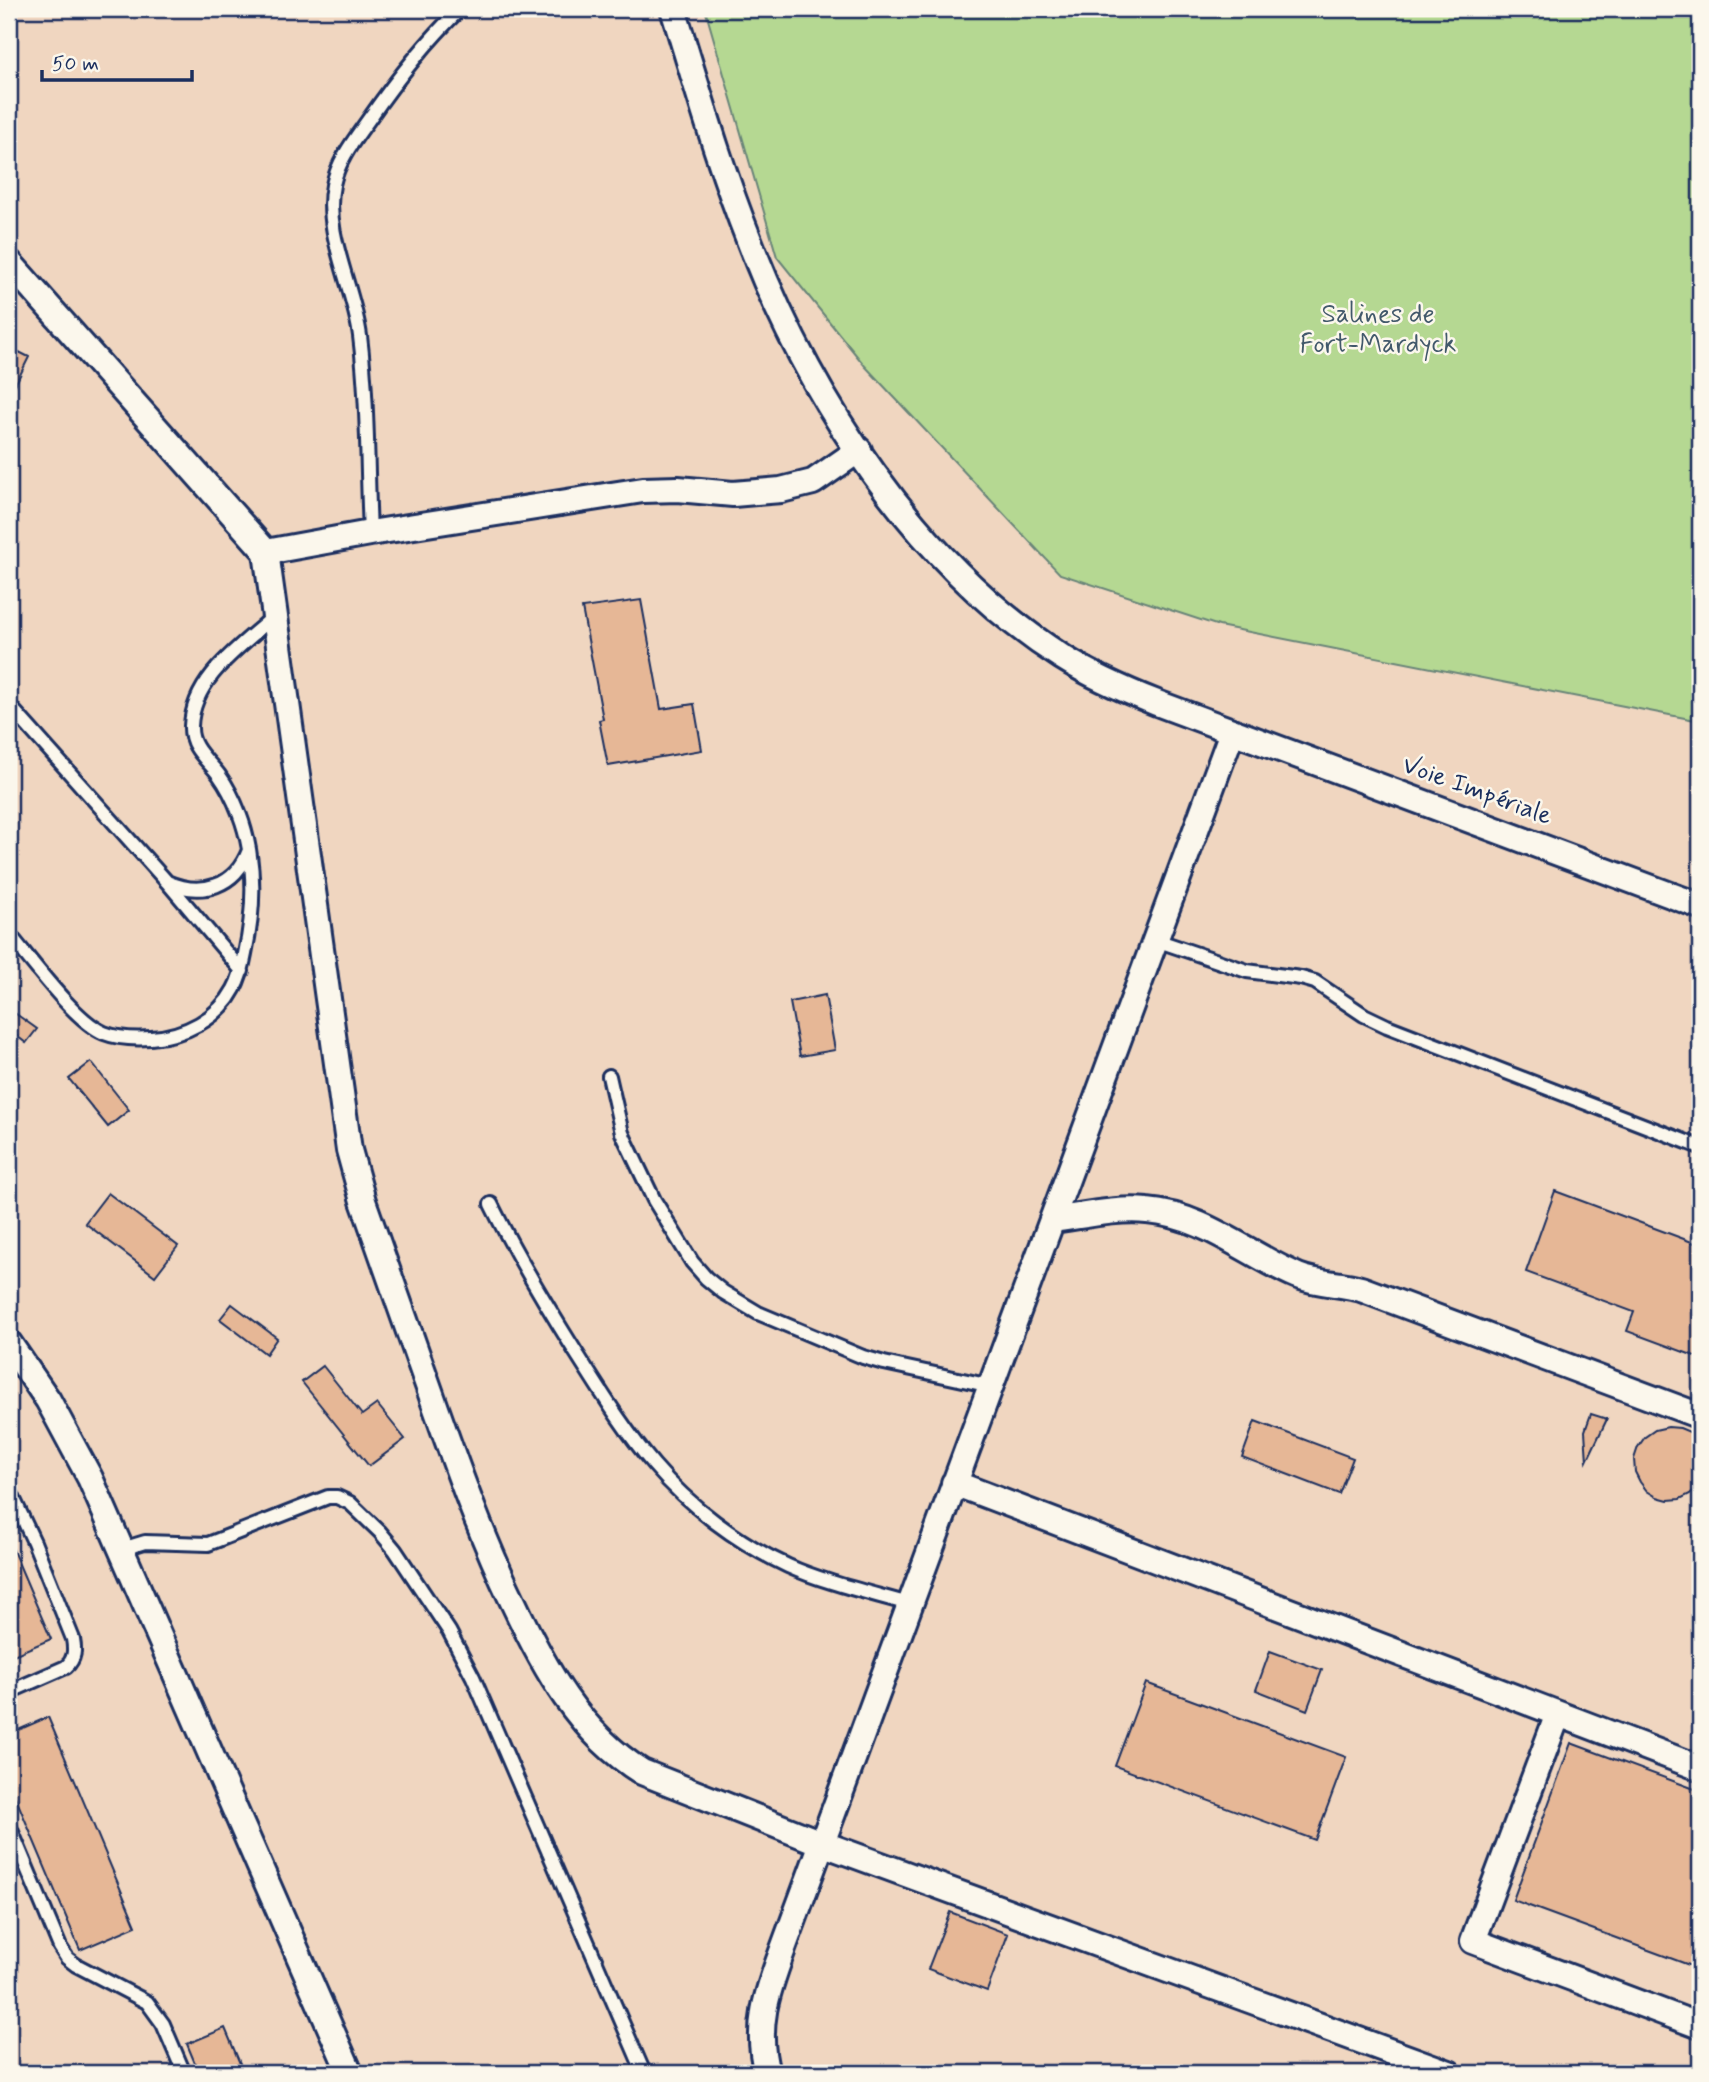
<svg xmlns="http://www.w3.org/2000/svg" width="1709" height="2082" viewBox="0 0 1709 2082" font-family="Mynerve,sans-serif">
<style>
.built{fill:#f0d6c0}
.green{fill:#b5d892;stroke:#688478;stroke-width:2}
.building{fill:#e6b796;stroke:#1b2f5e;stroke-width:2}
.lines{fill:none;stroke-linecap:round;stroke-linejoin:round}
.service-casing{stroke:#1b2f5e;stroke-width:18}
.minor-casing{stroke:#1b2f5e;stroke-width:30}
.service{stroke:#fbf7ec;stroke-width:12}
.minor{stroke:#fbf7ec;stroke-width:24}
.labels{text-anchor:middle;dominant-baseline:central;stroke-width:5;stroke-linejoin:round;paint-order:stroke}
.park-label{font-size:26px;fill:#42596b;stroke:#fbf7ec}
.street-label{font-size:26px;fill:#1b2f5e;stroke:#fbf7ec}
</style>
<rect width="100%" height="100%" fill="#f5e4d2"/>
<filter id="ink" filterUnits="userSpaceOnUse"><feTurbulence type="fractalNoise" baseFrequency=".0143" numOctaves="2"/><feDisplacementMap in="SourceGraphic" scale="14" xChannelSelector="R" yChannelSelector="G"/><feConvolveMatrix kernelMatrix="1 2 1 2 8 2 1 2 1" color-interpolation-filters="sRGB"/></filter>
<g filter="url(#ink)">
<!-- built -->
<path class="built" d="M9,9H705L777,257L1219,626L1700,721V2073H9Z"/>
<!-- green -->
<path class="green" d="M705,9H1700V721L1219,626L1060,574L865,366L777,257Z"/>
<!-- building -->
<path class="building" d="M9,347L29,357L9,397Z
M641,600L661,709L694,704L702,750L608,766L599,720L603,719L582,608Z
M825,995L835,1050L800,1056L790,1002Z
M9,1009L37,1029L26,1043L9,1030Z
M91,1062L129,1110L108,1127L69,1079Z
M1555,1191L1700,1245V1358L1627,1331L1634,1312L1526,1272Z
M108,1193L178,1246L155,1276L85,1223Z
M232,1304L277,1338L266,1354L220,1319Z
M323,1366L362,1415L377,1404L405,1439L369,1466L302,1382Z
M1591,1414L1607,1419L1587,1461L1585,1431Z
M1255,1421L1353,1458L1339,1494L1242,1457Z
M1668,1427L1680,1428L1692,1433L1700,1442V1485L1690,1494L1680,1499L1668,1500L1657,1497L1647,1491L1640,1482L1635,1472L1634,1459L1638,1447L1645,1437L1655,1430Z
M9,1541L51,1639L9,1657Z
M1270,1651L1322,1670L1307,1710L1256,1690Z
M1146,1683L1346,1757L1315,1840L1115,1766Z
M48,1717L136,1926L80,1950L9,1782V1734Z
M1571,1743L1700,1791V1969L1513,1900Z
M950,1912L1008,1934L987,1991L928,1969Z
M225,2028L244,2073H199L187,2044Z"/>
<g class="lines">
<!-- service casing -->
<g class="service-casing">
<path id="service" d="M370,533C367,468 368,401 360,336C354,288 323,232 333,185C338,160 355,139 369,119C396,80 426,42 460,9
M9,705L167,882C202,897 235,887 249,850
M167,882L242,971
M9,934C31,960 75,1021 104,1033C119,1039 135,1039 151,1038C184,1036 218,1019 234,989C240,978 243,965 245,954C255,907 256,857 239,813C234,800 227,786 219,775C207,759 190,748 191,726C193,677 242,646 275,615
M1156,940L1247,971L1301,978L1315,982L1364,1015L1387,1026L1700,1147
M609,1076L622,1133L654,1200L692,1262L706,1278L723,1292L758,1313L863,1357L884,1363L991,1386
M491,1204C516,1255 545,1303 575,1351C600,1390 624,1430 654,1465C689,1506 738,1543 788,1566C823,1582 871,1593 909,1604
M9,1489L34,1542L73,1639C75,1650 75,1659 66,1667L9,1692
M122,1549L145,1542L208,1544L328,1497H337L350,1503L380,1532L395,1550L449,1631L473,1677L644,2073
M9,1825L60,1947L67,1958L76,1965L147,2002L163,2024L184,2073"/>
</g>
<!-- minor casing -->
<g class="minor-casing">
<path id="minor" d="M673,9C697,86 719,165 749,240C810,399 916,564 1062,657C1092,676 1124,690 1157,703L1700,906
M9,262L266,552
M859,450L813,482L781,490L733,494L678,489L643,490L370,533L266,552L349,1150L363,1201C387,1271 412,1341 437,1411C460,1476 483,1540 513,1602C544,1668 579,1733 642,1772L821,1843L1449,2073
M1052,1220C1083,1216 1116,1208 1147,1211C1204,1215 1248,1255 1298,1276C1318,1284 1341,1283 1361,1289L1700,1416
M9,1343L48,1400L90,1478L350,2073
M954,1483L1700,1768
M1558,1714L1473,1941L1700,2026
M767,2073C753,2023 770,1985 787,1938L1232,732"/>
</g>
<!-- service -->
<use href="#service" class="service"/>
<!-- minor -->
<use href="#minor" class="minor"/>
</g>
</g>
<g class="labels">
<!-- park labels -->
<g class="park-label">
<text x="1378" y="315">Salines de<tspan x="1378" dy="30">Fort-Mardyck</tspan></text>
</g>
<!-- street labels -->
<g class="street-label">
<text transform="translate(1477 791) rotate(20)">Voie Impériale</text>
</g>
</g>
<!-- margin -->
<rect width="1709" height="2082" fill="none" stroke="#fbf7ec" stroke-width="35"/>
<rect x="18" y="18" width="1674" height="2047" fill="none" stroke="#1b2f5e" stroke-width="2.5" filter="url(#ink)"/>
<!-- scale -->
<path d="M42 70v10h150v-10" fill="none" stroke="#1b2f5e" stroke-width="3.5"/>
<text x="52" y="70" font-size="21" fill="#1b2f5e" stroke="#fbf7ec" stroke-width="5" paint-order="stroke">50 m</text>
</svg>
